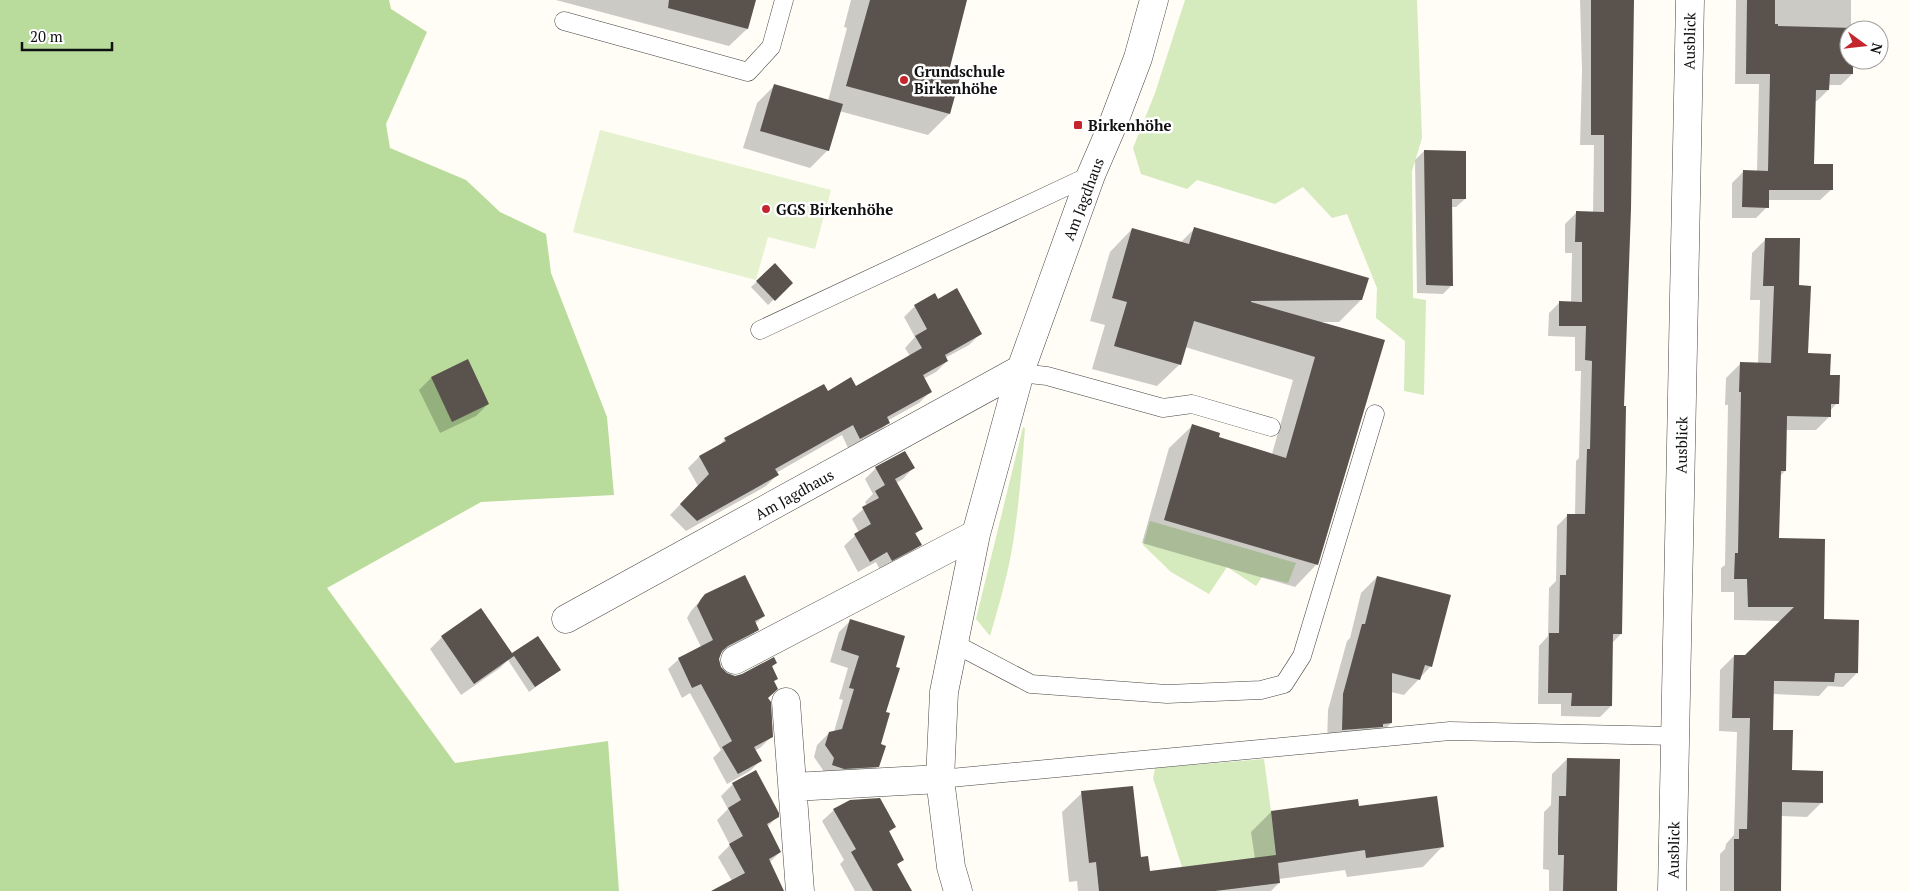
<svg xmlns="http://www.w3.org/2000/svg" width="1909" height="891" viewBox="0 0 1909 891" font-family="'PT Serif',serif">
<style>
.green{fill:#d5ebbd}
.forest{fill:#b9dc9c}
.pitch{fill:#e6f2cf}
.shadow{fill:#0003}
.building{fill:#5a524d}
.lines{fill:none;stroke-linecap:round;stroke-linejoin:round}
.lane-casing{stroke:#444;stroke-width:19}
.street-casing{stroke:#444;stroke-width:29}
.lane{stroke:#fff;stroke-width:18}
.street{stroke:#fff;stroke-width:28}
.poi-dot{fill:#c4262e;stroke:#fff;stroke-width:2}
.labels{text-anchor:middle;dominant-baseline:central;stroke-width:5;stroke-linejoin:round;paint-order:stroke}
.street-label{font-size:15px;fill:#111;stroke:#fff}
.poi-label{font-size:15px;font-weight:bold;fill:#111;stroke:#fff;text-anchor:start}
</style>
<rect width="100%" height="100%" fill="#fffdf5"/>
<!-- green -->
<path class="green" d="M1185,0H1417L1422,138L1412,171L1413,298L1426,300L1424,395L1404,391L1405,341L1376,318L1377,288L1347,214L1332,218L1303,187L1275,204L1197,180L1187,189L1141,174L1133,148L1155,93Z
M1023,427L1025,428C1022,466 1019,505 1013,543C1008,574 999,605 990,636L976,619Z
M1150,521L1296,563L1288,583L1262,577L1256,586L1227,567L1209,594L1171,572L1143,545Z
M1264,759L1277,856L1182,867L1153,778L1155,768Z"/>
<!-- forest -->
<path class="forest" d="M0,0H389L391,9L427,32L386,124L390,148L466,180L500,212L546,234L551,273L607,417L614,495L481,502L327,588L455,763L608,741L619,891H0Z"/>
<!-- pitch -->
<path class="pitch" d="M600,130L831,190L815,249L768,237L756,280L573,232Z"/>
<!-- shadow -->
<path class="shadow" d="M556,0H755L747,29L729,46Z
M851,0H966L947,72L960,75L949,114L928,135L839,111L828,150L810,168L743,148L757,103L774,86L828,101L847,28L844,27Z
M1580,0H1633L1623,407L1621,634L1612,643L1611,706L1600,717L1561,716V704H1538L1539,646L1548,636L1549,588L1556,581L1557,526L1568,515H1575L1576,461L1579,458L1581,371H1575V337L1548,336L1549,313L1560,302H1571L1572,253H1565V224L1576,213H1593L1594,145H1580L1582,71Z
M1736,0H1851V30H1849V60H1852V74L1841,85H1828V90L1817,101H1815L1813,165L1832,189L1820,200H1768L1767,207L1756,218H1732V183L1743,172H1757L1759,84H1735Z
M1424,151L1465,199L1456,207H1451L1452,285L1443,294L1417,293L1415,160Z
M1132,229L1180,243L1194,229L1361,300L1339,322H1321L1317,564L1295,587L1142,543L1169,448L1192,426L1218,438L1272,454L1293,380L1185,347L1180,364L1157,386L1092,369L1105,325L1090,321L1110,252Z
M1766,239L1798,287L1807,354L1829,376L1837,403L1830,411V416L1816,430H1786L1785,471L1779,477L1778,539L1822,620L1857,673L1843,687L1828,686L1819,696L1773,694L1771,731L1791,772L1821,803L1807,817L1781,816L1780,891H1720V854L1725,849L1726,844L1734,835L1737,732L1719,731L1720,670L1734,656H1746L1782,621L1734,620V592H1721V568L1725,565L1728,405H1725L1726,378L1740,364H1758L1760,300H1750L1752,253Z
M775,265L791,283L768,305L751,287Z
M937,301L980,334L969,345L945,358L947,361L936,372L923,379L930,392L919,403L887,421L888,423L877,434L849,450L842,435L776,473L777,475L766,486L686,531L670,515L698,486L688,468L699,457L717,448L725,439L823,385L827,392L855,387L910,356L905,348L915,337L904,317L915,306Z
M431,378L488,404L476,416L440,433L419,390Z
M876,468H913L903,479L896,483L921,529L915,535L920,544L909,555L880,570L876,562L858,572L844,546L859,532L852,519L867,506L865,502L873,494L865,479Z
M1377,577L1431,666L1404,695L1391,692V723L1375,739L1327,745L1328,710L1347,641L1350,638L1361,593Z
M705,595L764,616L755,624L758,629L748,640L720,654L718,660L720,668L726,674L734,677L776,663L771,668L773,682L767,698L772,736L761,747L754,751L760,761L750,771L727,784L713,758L721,750L690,693L682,698L668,669L679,659L701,647L687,618L691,611Z
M481,610L512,655L513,654L559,670L529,692L508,660L500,668L461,695L430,649L442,637Z
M851,620L884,713L879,745L878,766L866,778L821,777L823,770L814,757L817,745L829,733L834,732L843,700L839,699L848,668L830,662L839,632Z
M1567,759L1616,891H1549V870L1543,869L1544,812L1551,805L1552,774Z
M733,784L778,816L767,827L780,852L769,863L780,891H722L732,881L718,857L730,845L717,820L728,809L721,796Z
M1082,793L1140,859L1148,872L1255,859L1251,832L1271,812L1358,808L1442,847L1423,867L1347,877L1345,870L1279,879V883L1271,891H1078L1077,881L1069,882L1062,812Z
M834,810L895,827L888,833L902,860L896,866L910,891H855L840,864L844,860L822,821Z"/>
<!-- building -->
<path class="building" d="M669,0H756L748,29L668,8Z
M870,0H967L949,71L961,74L950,114L846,86Z
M1591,0H1634L1631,209L1624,406H1626L1622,634H1613L1612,706H1571L1572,693H1548L1549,633H1559L1560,575H1566L1567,514H1585L1587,449H1590L1592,361L1585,360L1586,326H1559V301L1582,302V242H1575L1576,211L1604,212V135H1591Z
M1747,0H1775V24H1778V26L1854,28V30H1849V60H1853V74H1830L1829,90H1816L1814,164H1833V190H1769V208L1742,207L1743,170L1768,171L1770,74H1746Z
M774,84L843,104L829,151L760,131Z
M1424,150L1466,151V199H1452L1453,286L1426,285Z
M1194,227L1369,278L1362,300L1251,301V302L1385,340L1318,565L1164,520L1192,424L1220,433L1219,437L1286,458L1315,357L1194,321L1181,365L1114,346L1127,302L1112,298L1132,228L1189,244Z
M1765,238H1800L1799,285L1811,286L1808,353L1831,354L1830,375H1840L1839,404H1831V417L1787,416L1786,471H1781L1779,538L1825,539L1824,619L1859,620L1858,673H1835L1834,682L1774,681L1773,730H1793L1792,770L1823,771V803L1782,802L1781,891H1734V839H1739V829H1747L1750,718H1732L1734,655H1745L1794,607H1748L1747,579H1734L1735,553H1738L1741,392H1739L1740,362L1771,363L1774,286H1763Z
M775,263L793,283L775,301L756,281Z
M957,288L982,334L945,355L948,361L923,375L932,392L887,417L890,423L860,439L853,425L775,469L779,475L697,521L680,504L709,474L699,456L726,441L724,438L824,384L828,391L851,377L856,386L922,348L915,336L927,329L914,305L935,293L938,299Z
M468,359L489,404L452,422L431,377Z
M905,451L915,468L895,479L923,529L915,533L922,545L892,561L887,552L870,562L854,534L871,524L862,507L879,498L875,491L885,485L875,467Z
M745,575L765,616L755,621L759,630L728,646L722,651L719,659L721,667L727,673L735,676L742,674L774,657L777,663L772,666L778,679L774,681L778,689L768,698L771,702L773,737L754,747L762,761L738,774L722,747L732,741L701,684L692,688L678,658L713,640L697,606L701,599L705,594Z
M1377,576L1451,595L1432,667L1425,665L1420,680L1392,673V723L1383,724V727L1342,730L1343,694L1362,624H1365Z
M481,608L514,656L474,684L441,636Z
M850,619L905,636L896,667L900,668L886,712L890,713L881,744L886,746L879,767L844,769L832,765L834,758L825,745L829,732L842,729L854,689L849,688L859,656L841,650Z
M538,636L561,670L535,687L512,653Z
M1567,758L1620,759L1617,891H1563L1564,855H1558V841L1559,796H1566Z
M756,770L779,813V817L767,824L781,852L769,859L784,891H711L745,873L729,844L743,836L728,808L741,800L732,783Z
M1133,786L1141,857L1148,856L1150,871L1276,855L1271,811L1358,799L1359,806L1437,796L1444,847L1366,858L1365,850L1278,863L1280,883L1215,891H1099L1096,862L1089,863L1081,791Z
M880,798L896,827L889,831L904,860L897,864L912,891H873L851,852L856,849L833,809L850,800Z"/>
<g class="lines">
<!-- lane casing -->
<g class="lane-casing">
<path id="lane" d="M564,21L748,72L771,47L784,0
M760,330L1091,175
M1020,373L1047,376L1163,408L1192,404L1271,427
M955,644L1031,684L1167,694L1261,690L1284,684L1302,656L1375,414
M940,779L1450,731L1675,736"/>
</g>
<!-- street casing -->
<g class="street-casing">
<path id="street" d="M566,619L1021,369
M735,660L976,534
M786,702L800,891
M793,787L940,779
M958,891L951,867L940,779L944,692L976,534L1021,369L1091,175L1113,124L1138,58L1154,0
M1672,891L1690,0"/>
</g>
<!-- lane -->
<use href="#lane" class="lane"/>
<!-- street -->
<use href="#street" class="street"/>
</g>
<!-- markers -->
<g class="poi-dot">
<circle cx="904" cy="80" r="5"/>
<rect x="1073" y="120" width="10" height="10" rx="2.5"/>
<circle cx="766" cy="209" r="5"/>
</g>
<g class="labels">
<!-- street labels -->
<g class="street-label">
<text transform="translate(1689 41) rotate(-89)">Ausblick</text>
<text transform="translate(1083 199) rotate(-69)">Am Jagdhaus</text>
<text transform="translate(1681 445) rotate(-89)">Ausblick</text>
<text transform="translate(794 494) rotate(-29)">Am Jagdhaus</text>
<text transform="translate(1673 850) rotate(-89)">Ausblick</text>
</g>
<!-- poi labels -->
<g class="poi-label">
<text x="914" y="71">Grundschule<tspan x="914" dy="17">Birkenhöhe</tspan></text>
<text x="1088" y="125">Birkenhöhe</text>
<text x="776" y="209">GGS Birkenhöhe</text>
</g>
</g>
<!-- north arrow -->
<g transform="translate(1864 45) rotate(105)"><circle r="24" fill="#ffffff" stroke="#a0a0a0"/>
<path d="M0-4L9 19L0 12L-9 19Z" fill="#c4262e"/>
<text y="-8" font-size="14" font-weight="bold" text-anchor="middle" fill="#111111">N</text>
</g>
<!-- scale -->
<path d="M22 42v8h90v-8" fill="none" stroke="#111111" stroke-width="2.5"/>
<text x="30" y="42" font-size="15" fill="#111111" stroke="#ffffff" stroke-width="4" paint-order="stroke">20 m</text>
</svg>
